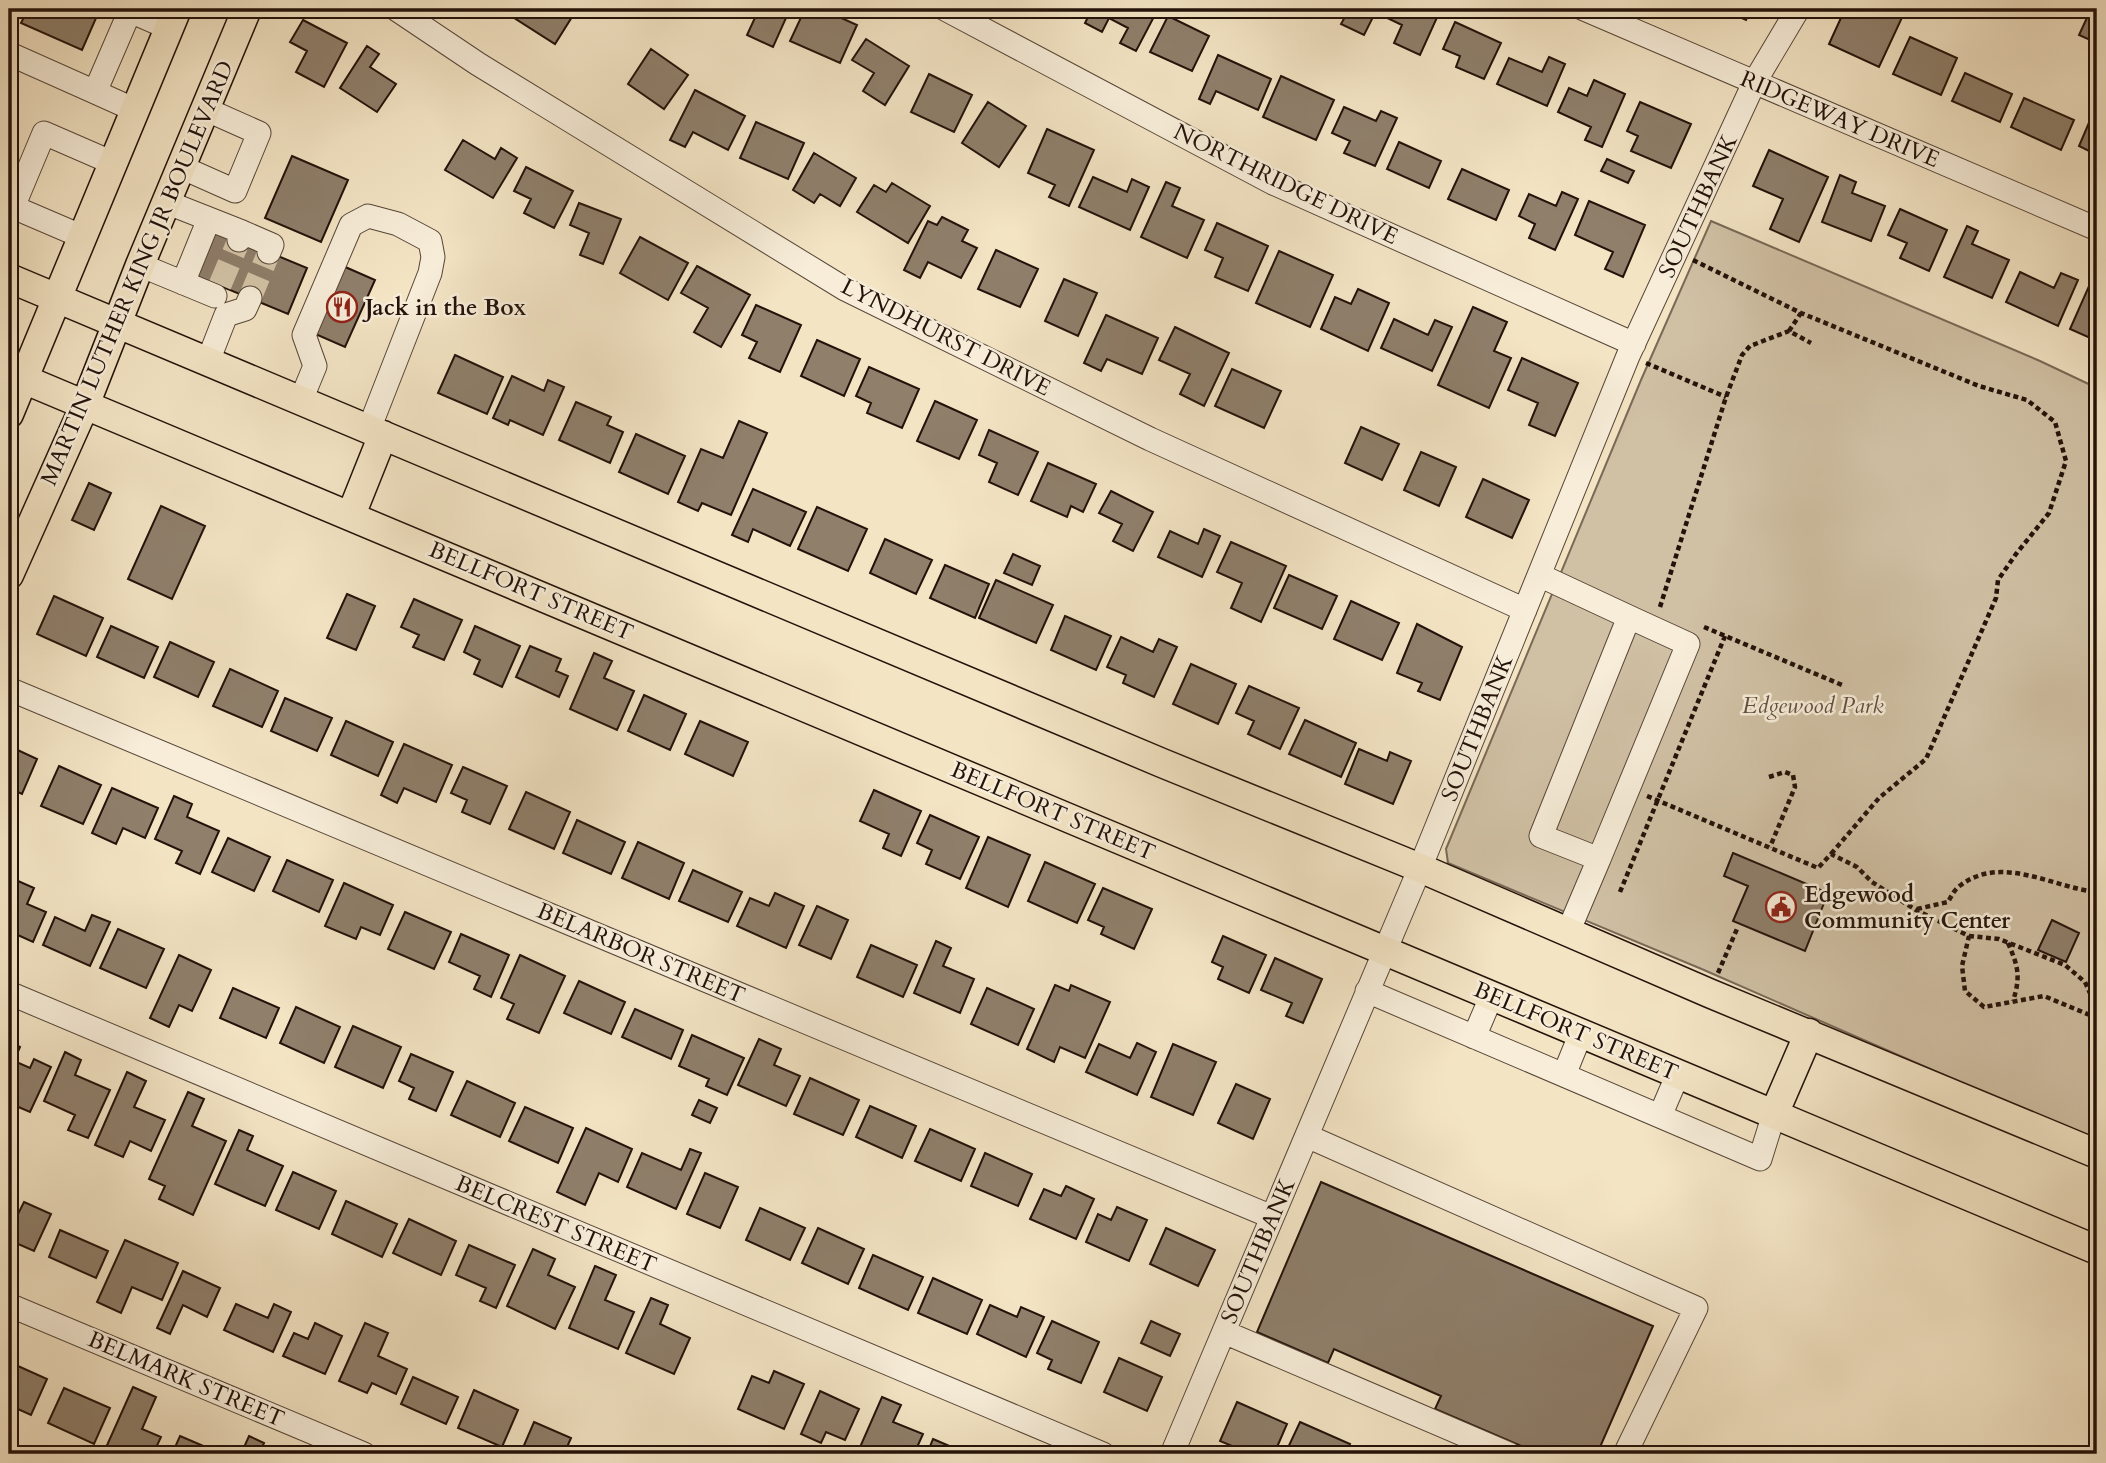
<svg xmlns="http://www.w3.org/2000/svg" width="2106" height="1463" viewBox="0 0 2106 1463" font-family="Cardo,serif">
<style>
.green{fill:#d0c0a4;stroke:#7a6957;stroke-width:2}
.building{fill:#8f7f6b;stroke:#23120a;stroke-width:2}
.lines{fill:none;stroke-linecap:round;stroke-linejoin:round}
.minor-tunnel{stroke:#d4c4a8;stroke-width:23;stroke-dasharray:23 11;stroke-linecap:butt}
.minor-casing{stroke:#574638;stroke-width:25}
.major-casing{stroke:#23120a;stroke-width:31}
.path{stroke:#23120a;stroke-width:4.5;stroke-dasharray:5 3.5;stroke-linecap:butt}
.minor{stroke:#f7edd9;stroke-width:23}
.major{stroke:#f3e4c4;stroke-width:28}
.labels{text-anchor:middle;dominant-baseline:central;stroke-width:5;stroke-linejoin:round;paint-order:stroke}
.street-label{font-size:23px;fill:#23120a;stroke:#f7edd9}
.poi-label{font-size:23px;font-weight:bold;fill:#23120a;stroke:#f7edd9;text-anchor:start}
.park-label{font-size:23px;font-style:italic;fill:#604f40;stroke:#f7edd9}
</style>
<rect width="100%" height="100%" fill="#f3e4c4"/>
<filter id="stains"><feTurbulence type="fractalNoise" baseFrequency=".00286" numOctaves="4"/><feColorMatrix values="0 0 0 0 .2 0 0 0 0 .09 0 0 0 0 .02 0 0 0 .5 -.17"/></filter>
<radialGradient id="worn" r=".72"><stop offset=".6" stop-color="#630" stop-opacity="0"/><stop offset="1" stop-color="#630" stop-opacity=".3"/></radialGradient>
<!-- green -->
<path class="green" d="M1711,221L2040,361L2097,388V1142L1704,970L1448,863L1446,849L1641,380Z"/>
<!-- building -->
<path class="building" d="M28,9H100L82,50L21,23Z
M511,9H577L555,44L508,14Z
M759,9H790L773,47L747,35Z
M805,9H830L828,12L857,25L840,63L790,41Z
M1092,9H1158L1136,51L1120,43L1128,28L1109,18L1102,32L1085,23Z
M1333,9H1377L1364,35L1341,24L1346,15Z
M1384,9H1430L1439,13L1420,55L1394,43L1402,25L1381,15Z
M1722,9H1751L1746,20Z
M1845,9H1906L1879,67L1829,44Z
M2091,9H2097V43L2079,35Z
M1168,16L1209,36L1192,71L1150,52Z
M303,20L347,43L324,87L296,72L307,51L290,42Z
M1455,22L1501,43L1484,79L1456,67L1460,56L1443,49Z
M1910,37L1957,58L1941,95L1893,74Z
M866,39L909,66L885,105L863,91L874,73L852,60Z
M367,46L379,54L370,67L396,84L377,112L340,88Z
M651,49L688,75L664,109L628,84Z
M1218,55L1271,79L1258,110L1216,91L1210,104L1199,99Z
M1549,57L1565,64L1547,106L1497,84L1509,58L1542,72Z
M1965,73L2012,94L2000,122L1952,101Z
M929,74L972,95L954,132L911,112Z
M1281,76L1334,100L1316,140L1263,117Z
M1594,80L1625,94L1602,147L1585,140L1591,127L1558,112L1569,88L1587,96Z
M695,90L745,116L728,150L693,132L685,147L670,140Z
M2024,98L2074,120L2061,150L2011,127Z
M988,102L1026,126L999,167L962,143Z
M1640,102L1691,124L1671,168L1631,151L1638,136L1627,131Z
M2097,104V155L2079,146Z
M1344,107L1376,121L1381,111L1397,118L1375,166L1344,153L1350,141L1332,133Z
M756,122L804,143L788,179L740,158Z
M1047,129L1094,150L1069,206L1049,197L1055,185L1028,173Z
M463,140L495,159L501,148L517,158L493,198L445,170Z
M1399,142L1441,161L1429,188L1387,169Z
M1769,150L1828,177L1799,242L1770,229L1783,199L1753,186Z
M814,153L856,178L840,206L820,194L814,203L793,190Z
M292,156L348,180L321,242L265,218Z
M1607,159L1634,171L1628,183L1601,171Z
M526,167L573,191L554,228L524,213L531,199L514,191Z
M1462,169L1509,190L1496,220L1448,199Z
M1840,175L1856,182L1852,193L1885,206L1871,241L1822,222Z
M1093,177L1127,192L1132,179L1149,187L1130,230L1079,207Z
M1166,182L1180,188L1172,206L1204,220L1187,258L1141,237Z
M892,183L930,206L908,243L857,212L874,185L886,192Z
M1562,192L1578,199L1555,250L1529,238L1535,224L1519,216L1529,194L1556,206Z
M1589,201L1645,225L1623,277L1605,269L1613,252L1575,235Z
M579,203L621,219L603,264L580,255L589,233L570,225Z
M1900,209L1947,230L1929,271L1900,258L1907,243L1888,235Z
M942,217L968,230L962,241L977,248L961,278L928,262L920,278L904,270L928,221L937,225Z
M1217,223L1268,246L1248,291L1215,277L1223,258L1205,250Z
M1967,226L1978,231L1972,244L2009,260L1992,298L1944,277Z
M215,230L307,268L288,314L196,276Z
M640,237L688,263L668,300L620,273Z
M996,250L1038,269L1020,307L978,289Z
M1279,251L1333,275L1310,327L1256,303Z
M343,266L375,280L345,347L313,333Z
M697,266L750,295L721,347L694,332L708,308L681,293Z
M2020,272L2054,288L2061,273L2078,280L2058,326L2006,302Z
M1064,279L1097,293L1078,336L1045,321Z
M2089,286L2097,290V341L2070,329Z
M1358,289L1389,303L1368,351L1321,329L1335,297L1351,304Z
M756,305L801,325L780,372L749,358L757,342L742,335Z
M1473,307L1507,322L1494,351L1511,358L1489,408L1438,385Z
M1106,315L1158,338L1142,374L1107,359L1101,371L1084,363Z
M1394,319L1428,335L1435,320L1452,327L1432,371L1381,348Z
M1175,327L1229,353L1204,406L1180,394L1190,374L1159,360Z
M817,340L860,359L844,396L801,376Z
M455,355L503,377L487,414L438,393Z
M1522,358L1578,383L1555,436L1529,425L1538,403L1508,390Z
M869,367L919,389L902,428L867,413L871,403L856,396Z
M1232,369L1281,391L1264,428L1215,406Z
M512,376L544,391L548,380L564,387L543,435L510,420L508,425L493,418Z
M935,401L977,420L959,459L917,441Z
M576,402L611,417L607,425L623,432L610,463L559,440Z
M739,421L767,433L731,515L702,503L698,511L678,502L701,449L723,458Z
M1361,427L1399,444L1382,480L1345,463Z
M989,430L1038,452L1018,495L989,482L997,463L979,455Z
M636,434L685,456L668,494L619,472Z
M1421,452L1456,467L1439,506L1404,490Z
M1048,463L1096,484L1083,512L1071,506L1067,517L1031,501Z
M1483,479L1529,500L1512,538L1466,517Z
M89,483L111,493L94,530L72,520Z
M753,489L806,512L790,546L753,529L748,542L732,535Z
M1111,491L1153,512L1133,551L1113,541L1122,524L1099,513Z
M161,506L205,526L172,599L128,579Z
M817,507L867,529L848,571L798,549Z
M1204,529L1220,536L1202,577L1158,557L1170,531L1198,544Z
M885,539L932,560L916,594L870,573Z
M1231,542L1286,566L1261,622L1231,608L1242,583L1217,572Z
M1013,554L1040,566L1032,585L1004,573Z
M945,565L989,584L975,618L930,598Z
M1289,575L1337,596L1322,629L1274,608Z
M996,580L1053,605L1036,643L979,618Z
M347,594L375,606L356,650L327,638Z
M54,596L103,618L86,656L37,634Z
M414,599L462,620L444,660L413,647L419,635L401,627Z
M1351,601L1399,623L1382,660L1334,639Z
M1065,616L1111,636L1096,670L1051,650Z
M1417,624L1462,647L1440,700L1418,691L1422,683L1397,673Z
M111,626L158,647L144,678L97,657Z
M475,626L520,646L502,687L474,674L480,660L464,652Z
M1121,637L1153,652L1159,639L1177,647L1154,697L1123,683L1126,675L1107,667Z
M170,642L214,662L198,697L154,677Z
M530,646L561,659L556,671L568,676L559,697L516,677Z
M594,653L612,661L604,678L634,691L617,730L570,709Z
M1191,664L1236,684L1218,724L1173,704Z
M230,669L278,691L262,727L213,706Z
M1249,686L1299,708L1280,749L1248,734L1254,721L1236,713Z
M644,695L686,714L670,750L628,731Z
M285,698L332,718L317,751L271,731Z
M1305,720L1356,743L1341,777L1289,754Z
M346,721L393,742L378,776L331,755Z
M700,721L748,742L733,776L685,754Z
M404,744L452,765L436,802L404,788L397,803L381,795Z
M9,746L37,759L22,794L9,788Z
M1359,749L1387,761L1390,752L1411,761L1393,804L1345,784Z
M59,766L101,785L83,824L41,806Z
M463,767L507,786L490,824L462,812L467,800L451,793Z
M112,788L158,808L145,838L123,828L116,844L92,833Z
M874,790L921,811L901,856L883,848L889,834L860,821Z
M526,792L570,812L554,849L509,829Z
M174,796L192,804L187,817L219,831L200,874L176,863L182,851L155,839Z
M930,815L979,837L960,879L926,864L932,850L917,843Z
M577,820L625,842L611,874L563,853Z
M988,837L1030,855L1008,907L966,888Z
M228,838L270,857L254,891L212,872Z
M638,842L684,863L669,899L622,878Z
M1733,853L1828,893L1805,951L1733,921L1748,886L1724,876Z
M287,860L333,880L319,912L273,891Z
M1045,862L1095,884L1077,923L1028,901Z
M693,870L742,892L728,922L679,901Z
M9,877L34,888L27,904L46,912L33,942L9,931Z
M344,883L393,905L380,935L361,927L356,939L325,926Z
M1103,888L1152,909L1134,949L1101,934L1104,927L1088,920Z
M775,893L804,906L786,948L737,926L750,898L769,906Z
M817,906L848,920L831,959L799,945Z
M405,912L451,932L434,969L388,949Z
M92,915L110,922L90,966L43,945L55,917L85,931Z
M2052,920L2079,933L2066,962L2038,950Z
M118,929L164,949L146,988L100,968Z
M461,934L509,955L491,997L474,989L480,976L449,962Z
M1223,936L1266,955L1249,993L1218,979L1223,967L1212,962Z
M936,941L951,948L943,966L974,979L960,1013L914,993Z
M871,945L917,965L903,997L857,977Z
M179,955L211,970L192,1011L179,1005L169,1027L150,1018Z
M520,955L565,976L539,1033L507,1019L514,1004L501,998Z
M1275,958L1322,979L1303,1023L1286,1016L1292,1003L1261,990Z
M579,981L625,1002L611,1034L564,1013Z
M1055,985L1069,991L1071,985L1110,1002L1085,1058L1060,1047L1054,1062L1027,1049Z
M233,988L279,1008L266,1038L220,1018Z
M987,988L1034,1009L1018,1045L971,1024Z
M296,1007L340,1027L324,1063L280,1043Z
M635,1009L683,1030L671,1059L622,1037Z
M353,1026L401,1047L383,1088L335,1067Z
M692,1035L744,1058L727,1095L706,1086L709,1079L679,1066Z
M759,1039L781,1049L774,1065L800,1076L786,1106L738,1085Z
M9,1041L20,1047L14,1061L30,1068L34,1059L51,1067L30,1112L9,1103Z
M1137,1043L1156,1052L1137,1095L1086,1072L1099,1044L1130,1058Z
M1173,1044L1216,1062L1193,1115L1151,1097Z
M65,1052L81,1060L75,1075L110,1090L88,1138L68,1130L75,1115L44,1101Z
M411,1054L453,1072L436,1111L409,1099L414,1088L399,1081Z
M127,1072L146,1081L134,1107L165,1120L151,1151L130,1141L123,1157L95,1145Z
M810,1078L859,1100L843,1135L794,1114Z
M467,1081L515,1103L500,1137L451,1115Z
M1236,1084L1270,1099L1253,1139L1218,1123Z
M188,1092L204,1099L192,1126L226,1141L193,1215L159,1199L165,1186L149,1179Z
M699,1100L717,1108L710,1123L692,1115Z
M870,1106L916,1126L902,1158L856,1137Z
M525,1107L573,1128L558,1163L509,1141Z
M586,1128L632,1149L618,1182L599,1173L585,1205L557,1192Z
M930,1129L975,1149L961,1181L915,1161Z
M239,1130L253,1136L247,1150L283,1166L265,1206L215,1184Z
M690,1149L701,1153L676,1209L627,1187L642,1153L681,1170Z
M985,1153L1032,1174L1018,1206L971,1186Z
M293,1172L336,1191L319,1229L276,1210Z
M705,1173L738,1187L720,1228L687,1214Z
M1321,1182L1653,1326L1597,1454H1540L1435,1409L1441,1396L1334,1349L1328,1363L1257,1332Z
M1066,1186L1094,1199L1076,1239L1030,1219L1044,1189L1061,1196Z
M346,1201L397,1224L382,1257L332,1234Z
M24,1202L51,1214L34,1251L9,1240V1215L16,1218Z
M1117,1207L1147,1220L1129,1261L1086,1242L1098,1214L1111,1220Z
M760,1208L805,1228L790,1260L746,1240Z
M409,1219L456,1241L441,1275L393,1253Z
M818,1228L864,1249L848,1284L802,1263Z
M1166,1228L1215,1250L1198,1286L1150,1264Z
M60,1230L108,1251L96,1278L49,1257Z
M125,1240L178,1263L162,1300L132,1287L121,1313L97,1302Z
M469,1245L515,1265L496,1308L480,1301L486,1288L456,1275Z
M533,1249L555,1259L548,1275L575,1287L555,1329L507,1306Z
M873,1255L923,1277L908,1310L859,1288Z
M595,1266L616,1275L605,1300L634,1312L618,1349L569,1328Z
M183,1271L220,1288L207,1317L183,1305L170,1334L157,1328Z
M933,1278L982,1300L967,1334L918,1313Z
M651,1298L668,1305L660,1324L690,1338L674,1374L626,1353Z
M236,1304L268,1318L274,1304L291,1312L273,1352L224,1330Z
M990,1305L1017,1317L1021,1307L1044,1317L1026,1357L977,1334Z
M1052,1321L1099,1342L1081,1383L1048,1369L1052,1360L1037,1353Z
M1151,1321L1180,1334L1170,1356L1141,1343Z
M315,1323L342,1336L325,1374L283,1356L294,1333L308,1339Z
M365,1323L388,1333L378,1356L407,1369L396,1394L372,1383L367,1393L339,1381Z
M1119,1358L1162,1377L1147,1411L1104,1392Z
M9,1362L47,1379L31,1415L9,1405Z
M774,1371L804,1384L784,1429L738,1409L752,1376L769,1383Z
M413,1377L458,1397L446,1424L401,1404Z
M133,1387L156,1397L142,1429L161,1437L153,1454H109L104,1452Z
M64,1388L110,1408L94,1444L48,1423Z
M474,1390L518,1410L502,1447L458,1428Z
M820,1391L859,1409L845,1440L826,1432L821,1443L801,1434Z
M882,1397L901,1405L893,1422L923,1434L914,1454H857Z
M1237,1402L1287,1424L1274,1454H1251L1220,1441Z
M534,1422L571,1438L564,1454H532L522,1450Z
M1300,1422L1350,1444L1345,1454H1285Z
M180,1436L222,1454H172Z
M249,1436L264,1443L259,1454H241Z
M933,1439L968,1454H927Z"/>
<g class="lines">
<!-- minor-tunnel -->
<path class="minor-tunnel" d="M220,285L239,240
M250,298L269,252"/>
<!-- minor casing -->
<g class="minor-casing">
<path id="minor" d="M396,9L478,64L845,289L1150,439L1525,610
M945,9L1273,183L1634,344
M1584,9L2097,229
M12,55L95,92
M135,110L95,92L130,11L169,28
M181,167L235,191L259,133L205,109
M166,202L242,232
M9,206L13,207L44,133L113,163
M13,207L83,237
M239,240L242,232L272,245L269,252
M140,265L215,296
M183,283L209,219
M208,361L226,315L245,309L250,298
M301,400L315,366L304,335L351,225L368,216L398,224L430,241L433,257L430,273L369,429
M1539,575L1629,617
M1629,617L1688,644L1599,859L1541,836Z
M9,689L1272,1217
M1568,932L1599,859
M1367,991L1760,1159L1774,1114
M9,993L1103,1454
M1474,1037L1492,995
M1564,1075L1581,1033
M1660,1116L1678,1074
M1307,1136L1696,1308L1625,1454
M9,1305L364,1454
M1224,1332L1509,1454
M1172,1454L1420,868L1628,356L1754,83L1798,9"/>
</g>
<!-- major casing -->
<g class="major-casing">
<path id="major" d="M9,278L1162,763L1420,868L1709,993L2097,1154
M9,373L2097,1250
M9,414L177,9
M351,515L383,435
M9,575L85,405L140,265L247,9
M1774,1114L1809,1033"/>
</g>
<!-- path -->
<path class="path" d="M1693,260L1801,313L1979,386L2027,400L2055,422L2066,461L2049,513L2016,554L1998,580L1996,598L1926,759L1879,798L1831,854
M1789,331L1801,313
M1646,363L1726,397
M1660,607L1726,397L1742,355L1750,346L1789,331L1811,343
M1704,627L1842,685
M1769,777L1785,772L1793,775L1795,787L1770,847
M1647,796L1818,868L1831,854L1857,867L1872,882L1916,910L1969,936L1962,966L1965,991L1984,1007L2044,996L2097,1018
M1620,892L1725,636
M1917,909L1948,902C1951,897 1955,888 1961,885C2002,854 2054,888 2097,892
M1969,936L1999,939L2065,965L2085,982L2097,1009
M2008,943C2018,966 2021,976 2013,1001
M1718,973L1737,929"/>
<!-- minor -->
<use href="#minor" class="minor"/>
<!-- major -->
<use href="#major" class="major"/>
</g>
<!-- icons -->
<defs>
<g id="restaurant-ring" transform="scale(1.575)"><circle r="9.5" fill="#f7edd9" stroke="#8f2418" stroke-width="1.5"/><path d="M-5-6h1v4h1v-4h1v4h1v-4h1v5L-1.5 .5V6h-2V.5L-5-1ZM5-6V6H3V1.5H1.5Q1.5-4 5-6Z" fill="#8f2418"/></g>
<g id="civic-ring" transform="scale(1.575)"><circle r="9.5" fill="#f7edd9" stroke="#8f2418" stroke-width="1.5"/><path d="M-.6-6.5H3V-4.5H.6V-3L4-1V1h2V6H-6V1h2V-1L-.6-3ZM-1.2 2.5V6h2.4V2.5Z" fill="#8f2418"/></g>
</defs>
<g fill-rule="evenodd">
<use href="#restaurant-ring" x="342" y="307"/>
<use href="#civic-ring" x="1781" y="907"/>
</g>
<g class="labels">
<!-- street labels -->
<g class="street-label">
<text transform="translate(1840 119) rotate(23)">RIDGEWAY DRIVE</text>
<text transform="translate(1286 184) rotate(26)">NORTHRIDGE DRIVE</text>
<text transform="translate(1698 206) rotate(-65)">SOUTHBANK</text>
<text transform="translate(137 273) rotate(-67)">MARTIN LUTHER KING JR BOULEVARD</text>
<text transform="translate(946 337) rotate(27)">LYNDHURST DRIVE</text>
<text transform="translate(531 591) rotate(23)">BELLFORT STREET</text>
<text transform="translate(1477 728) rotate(-68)">SOUTHBANK</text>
<text transform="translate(1053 811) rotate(23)">BELLFORT STREET</text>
<text transform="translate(641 953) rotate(23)">BELARBOR STREET</text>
<text transform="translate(1576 1031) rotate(23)">BELLFORT STREET</text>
<text transform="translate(556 1224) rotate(23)">BELCREST STREET</text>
<text transform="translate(1258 1251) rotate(-67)">SOUTHBANK</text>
<text transform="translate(186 1379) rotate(23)">BELMARK STREET</text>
</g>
<!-- poi labels -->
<g class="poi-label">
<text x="365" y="307">Jack in the Box</text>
<text x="1804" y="894">Edgewood<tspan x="1804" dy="26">Community Center</tspan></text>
</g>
<!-- park labels -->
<g class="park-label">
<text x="1813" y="705">Edgewood Park</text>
</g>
</g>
<!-- margin -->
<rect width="2106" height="1463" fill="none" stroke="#f3e4c4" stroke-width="35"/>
<rect x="10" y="10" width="2085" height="1442" fill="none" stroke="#23120a" stroke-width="3.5"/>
<rect x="18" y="18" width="2071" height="1428" fill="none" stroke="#23120a" stroke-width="2"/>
<rect width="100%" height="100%" filter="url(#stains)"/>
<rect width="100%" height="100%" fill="url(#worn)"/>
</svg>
